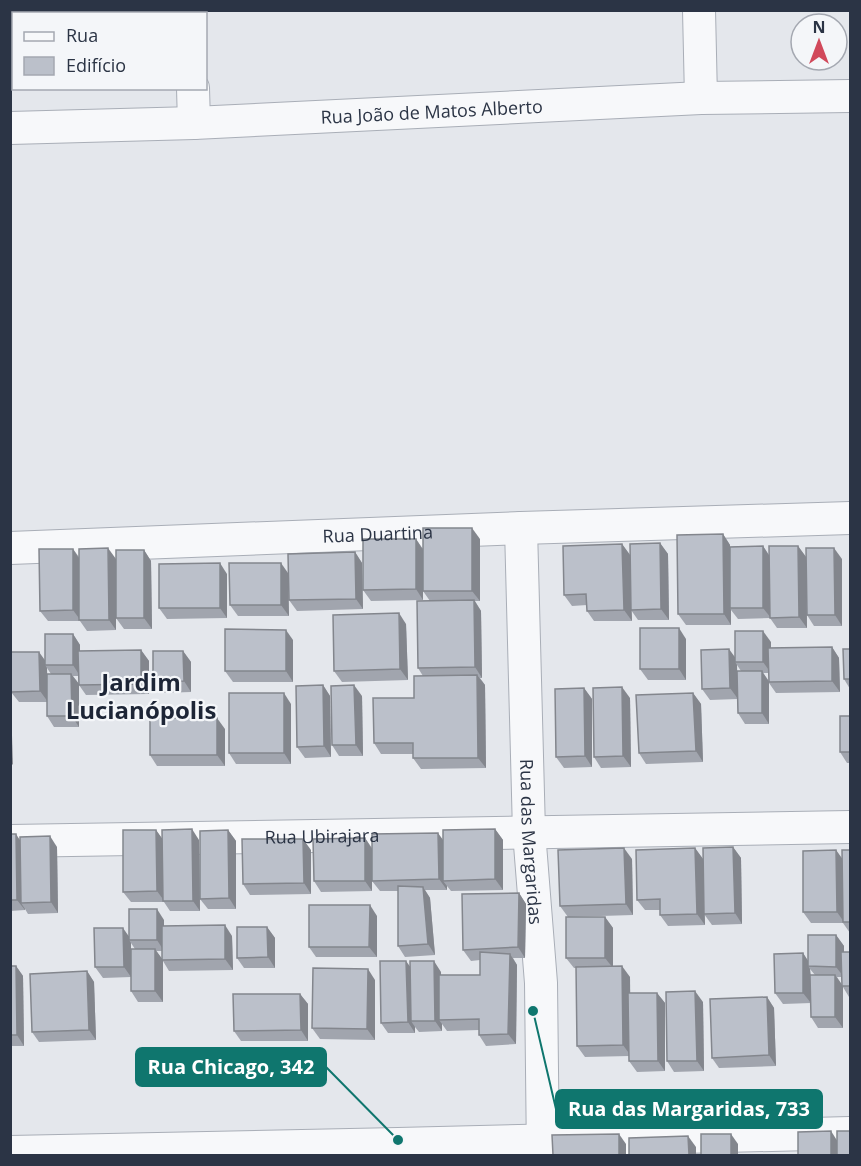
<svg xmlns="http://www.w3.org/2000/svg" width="861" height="1166" viewBox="0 0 861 1166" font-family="'Open Sans',sans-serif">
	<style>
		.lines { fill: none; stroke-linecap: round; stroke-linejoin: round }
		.street-casing { stroke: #a9aeb7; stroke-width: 34 }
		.street { stroke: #f7f8fa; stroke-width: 32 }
		.wall { fill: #a1a5ae; fill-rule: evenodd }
		.shaded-wall { fill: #83868d }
		.building { fill: #bbc0ca; stroke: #83868d; stroke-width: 1.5 }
		.labels { text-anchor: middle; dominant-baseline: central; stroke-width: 4.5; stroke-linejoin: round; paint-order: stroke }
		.street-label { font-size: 18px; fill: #2b3445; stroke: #f4f6f9 }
		.district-label { font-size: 24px; font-weight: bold; fill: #1d2536; stroke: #f4f6f9 }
		.leader { fill: none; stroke: #0f766e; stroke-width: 2 }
		.callout-dot { fill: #0f766e; stroke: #f4f6f9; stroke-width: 2 }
		.callout { fill: #0f766e; stroke: #0f766e; stroke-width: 2 }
		.callout-label { font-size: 20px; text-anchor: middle; font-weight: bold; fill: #fff }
	</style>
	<rect width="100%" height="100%" fill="#e4e7ec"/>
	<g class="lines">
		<g class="street-casing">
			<g id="street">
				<path d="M190,10V14"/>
				<path d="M699,10L701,98"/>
				<path d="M193,88L194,123"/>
				<path id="s1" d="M10,128L194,123L701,98L850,96"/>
				<path id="s2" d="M521,528L529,832L541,983L543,1156"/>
				<path id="s3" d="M10,548L521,528L850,518"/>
				<path id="s4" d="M10,841L850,827"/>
				<path d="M10,1152L398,1144L850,1133"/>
			</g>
		</g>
		<use href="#street" class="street"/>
	</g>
	<g class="wall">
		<path d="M723,534L730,545V547L763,546L769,555L798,546L806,557L807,628H777L770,618L738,619L731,610V625H686L678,614Z"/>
		<path d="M416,539L423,549L480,539V601H475L481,611L482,678H480L485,685L486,768L421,769L413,758V754H381L374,743L414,698L423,676L418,668L430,601L423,591V600L371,601L363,590Z"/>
		<path d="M660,543L668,554L669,620H638L631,610L632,621H594L587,611V605L572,606L564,595L622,544L630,555Z"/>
		<path d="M73,549L79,557L116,559L144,550L151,561L152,629H124L116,618V630L87,631L80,621H48L40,611Z"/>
		<path d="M355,552L362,563L363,609L297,611L289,600Z"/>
		<path d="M842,559V626H814L807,615Z"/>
		<path d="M288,573L289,616H238L230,605Z"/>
		<path d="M227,574V618L167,619L159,608Z"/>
		<path d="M406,624L408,680L342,682L334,671Z"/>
		<path d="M73,634L80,645V651L141,650L149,661V694L86,695L79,685V727H54L47,716V702H19L11,692ZM47,668L51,674H47ZM73,676H78L79,684Z"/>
		<path d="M686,639V680H648L640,669Z"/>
		<path d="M293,640V682H233L225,671Z"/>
		<path d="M771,642V648L832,647L839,658L840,692L776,693L769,683V724H745L738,713L737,699L710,700L702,689L735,658ZM737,665L741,671H737ZM763,673H769V681Z"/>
		<path d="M183,651L191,662V692L161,693L153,682Z"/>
		<path d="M844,679H850V689Z"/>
		<path d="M323,685L330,696L331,757L305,758L297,747Z"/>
		<path d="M584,688L592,699V767L564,768L556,757Z"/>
		<path d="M693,693L701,704L703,762L646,764L639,753Z"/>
		<path d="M362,696L363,756H339L332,745Z"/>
		<path d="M630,698L631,767L601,768L594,757Z"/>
		<path d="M291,704V764H236L229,753Z"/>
		<path d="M850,716V763H847L840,752Z"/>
		<path d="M225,729V766H157L150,755Z"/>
		<path d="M495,829L503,840V890L451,891L447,886V890H425L430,898L435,955L405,957L398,946V891H380L372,881V868V891L321,892L314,881L365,838L372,848L443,840Z"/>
		<path d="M156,830L162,839L199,840L200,911H170L164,902H131L123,892Z"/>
		<path d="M228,830L236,841V909H208L200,899Z"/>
		<path d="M10,834L20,840L57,847L58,913L28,914L25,909V910L10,911Z"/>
		<path d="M733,847L741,858L742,924L712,925L704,914Z"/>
		<path d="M695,848L703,859L705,925L668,926L660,915V910H645L637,900Z"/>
		<path d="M311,850V894L250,895L243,884Z"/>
		<path d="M836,850L842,860L850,850V933L843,923H811L803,912Z"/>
		<path d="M632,859L633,915L568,917L560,906Z"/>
		<path d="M519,893L526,904L525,958H513L517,965L516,1044L486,1046L479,1035V1030L447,1031L442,1024V1031L419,1032L415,1027V1033H388L381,1023L410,966L441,972V975H480V960L471,961L463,950Z"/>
		<path d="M377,916V957H316L309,947Z"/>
		<path d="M605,917L613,928V966L630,977V993H657L665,1003V1071L637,1072L629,1061V1056L585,1057L577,1046L576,968H574L566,958Z"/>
		<path d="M164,920V926L232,936L233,970L169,971L163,961V1002H138L131,991V977L103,978L95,967L129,936ZM131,943L135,949H131ZM156,951H162V959Z"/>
		<path d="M267,927L275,938V968H244L237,958Z"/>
		<path d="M836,935L844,946V952H850V997H849L843,987V1028H818L811,1017V1003L783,1004L775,993L803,953L808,961ZM810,969L815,975H811ZM837,977H842V985Z"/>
		<path d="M10,966H16L23,976L24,1046H10Z"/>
		<path d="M87,971L94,982L96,1040L39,1042L32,1032Z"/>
		<path d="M375,980V1040L320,1039L312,1028Z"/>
		<path d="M300,994L308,1004V1041H241L234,1031Z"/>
		<path d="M767,997L774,1008L776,1066L719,1068L712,1058Z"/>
		<path d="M703,1002L704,1071L674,1072L667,1061Z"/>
	</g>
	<g class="shaded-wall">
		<path d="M472,528L480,539V601L472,591Z"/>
		<path d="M723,534L730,545L731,608H730L731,610V625L724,614Z"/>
		<path d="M416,539L423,550V600L416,589Z"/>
		<path d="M660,543L668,554L669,620L661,609Z"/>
		<path d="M622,544L630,555L632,621L624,610Z"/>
		<path d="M763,546L770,557L771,618L763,608Z"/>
		<path d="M798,546L806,557L807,628L799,617Z"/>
		<path d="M108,548L116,559V630L109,620Z"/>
		<path d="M834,548L842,559V626L835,615Z"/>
		<path d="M73,549L80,560L81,621L73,610Z"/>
		<path d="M144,550L151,561L152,629L144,618Z"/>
		<path d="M355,552L362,563L363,609L356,599Z"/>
		<path d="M220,563L227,574V618L220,608Z"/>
		<path d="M281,563L288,573L289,616L281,605Z"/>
		<path d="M474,600L481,611L482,678L475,667Z"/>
		<path d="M399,613L406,624L408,680L400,669Z"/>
		<path d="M679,628L686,639V680L679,669Z"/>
		<path d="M286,630L293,640V682L286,671Z"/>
		<path d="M763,631L771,642V673L763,662Z"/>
		<path d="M73,634L80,645V676L73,665Z"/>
		<path d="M832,647L839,658L840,692L832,681Z"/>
		<path d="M729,649L737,660L735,662L737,665L738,699L730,688Z"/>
		<path d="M141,650L149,661V694L141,684Z"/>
		<path d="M183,651L191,662V692L184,681Z"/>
		<path d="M39,652L47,663L45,665L47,668L48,702L40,691Z"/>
		<path d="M762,671L769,682V724L762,713Z"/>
		<path d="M71,674L79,684V727L72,716Z"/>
		<path d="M477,675L485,685L486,768L478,758Z"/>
		<path d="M323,685L330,696L331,757L324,746Z"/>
		<path d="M354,685L362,696L363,756L356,745Z"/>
		<path d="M622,687L630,698L631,767L623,756Z"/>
		<path d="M584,688L592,699V767L585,756Z"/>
		<path d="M284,693L291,704V764L284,753Z"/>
		<path d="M693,693L701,704L703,762L696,751Z"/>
		<path d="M10,706H11L13,765L10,762Z"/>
		<path d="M217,718L225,729V766L217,755Z"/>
		<path d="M192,829L199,840L200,911L193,901Z"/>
		<path d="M495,829L503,840V890L495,879Z"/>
		<path d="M156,830L164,841L165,902L157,891Z"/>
		<path d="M228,830L236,841V909L229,898Z"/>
		<path d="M438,833L446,844L443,881L447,886V890L439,879Z"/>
		<path d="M16,834L23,845L21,903L25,909V910L17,900Z"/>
		<path d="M50,836L57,847L58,913L51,902Z"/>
		<path d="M365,838L372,849V891L365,881Z"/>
		<path d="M303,839L311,850V894L304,883Z"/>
		<path d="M733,847L741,858L742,924L735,913Z"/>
		<path d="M624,848L632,859L633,915L626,904Z"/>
		<path d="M695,848L703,859L705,925L697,914Z"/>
		<path d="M836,850L844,861V922L837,912Z"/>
		<path d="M423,887L430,898L435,955L428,944Z"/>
		<path d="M519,893L526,904L525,958L518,947Z"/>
		<path d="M370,905L377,916V957L369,947Z"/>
		<path d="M157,909L164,920V951L157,940Z"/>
		<path d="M605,917L613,928V968L605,958Z"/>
		<path d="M225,925L232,936L233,970L225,959Z"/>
		<path d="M267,927L275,938V968L268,957Z"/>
		<path d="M123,928L130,938L129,940L131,943V977L124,967Z"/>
		<path d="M836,935L844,946V977L836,967Z"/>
		<path d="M155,949L163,960V1002L155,991Z"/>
		<path d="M803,953L810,964L808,966L810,969L811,1003L803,993Z"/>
		<path d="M510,954L517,965L516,1044L508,1034Z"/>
		<path d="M406,961L414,972L411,1021L415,1027V1033L408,1022Z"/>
		<path d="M434,961L441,972L442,1020H439L442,1024V1031L435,1021Z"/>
		<path d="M16,966L23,976L24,1046L17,1035Z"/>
		<path d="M622,966L630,977L631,1056L623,1045Z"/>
		<path d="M368,969L375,980V1040L367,1029Z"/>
		<path d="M87,971L94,982L96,1040L89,1030Z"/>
		<path d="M835,975L843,986V1028L835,1017Z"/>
		<path d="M695,991L703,1002L704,1071L697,1061Z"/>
		<path d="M657,993L665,1003V1071L658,1061Z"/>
		<path d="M300,994L308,1004V1041L301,1030Z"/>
		<path d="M767,997L774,1008L776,1066L769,1055Z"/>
		<path d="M831,1131L838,1142V1155H831Z"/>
		<path d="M619,1134L626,1144V1155H619Z"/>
		<path d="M731,1134L738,1144V1155H731Z"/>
		<path d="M688,1136L696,1147V1155H689Z"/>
	</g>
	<g class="building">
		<rect x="423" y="528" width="49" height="63"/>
		<path d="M723,534L724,614H678L677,535Z"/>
		<path d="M363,539H416V589L363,590Z"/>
		<path d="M660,543L661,609L631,610L630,544Z"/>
		<path d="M622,544L624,610L587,611L586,594L564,595L563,546Z"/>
		<path d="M763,546V608H730V547Z"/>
		<path d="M769,546H798L799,617L770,618Z"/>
		<path d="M108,548L109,620H79V549Z"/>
		<path d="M806,548H834L835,615H807Z"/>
		<path d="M39,549H73V610L40,611Z"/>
		<rect x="116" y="550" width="28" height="68"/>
		<path d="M355,552L356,599L289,600L288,554Z"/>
		<path d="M220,563V608H159V564Z"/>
		<path d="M229,563H281V605H230Z"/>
		<path d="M474,600L475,667L418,668L417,601Z"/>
		<path d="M399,613L400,669L334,671L333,615Z"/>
		<rect x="640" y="628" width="39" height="41"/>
		<path d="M225,629L286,630V671H225Z"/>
		<rect x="735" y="631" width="28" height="31"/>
		<rect x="45" y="634" width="28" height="31"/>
		<path d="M832,647V681L769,682L768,648Z"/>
		<path d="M729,649L730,688L702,689L701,650Z"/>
		<path d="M843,649H850V679H844Z"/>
		<path d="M141,650V684L79,685L78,651Z"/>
		<path d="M153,651H183L184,681L153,682Z"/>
		<path d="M11,652H39L40,691L11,692Z"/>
		<path d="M737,671H762V713H738Z"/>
		<path d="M47,674H71L72,716H47Z"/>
		<path d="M477,675L478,758H413V743H374L373,698H414V676Z"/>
		<path d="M323,685L324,746L297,747L296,686Z"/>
		<path d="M354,685L356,745H332L331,686Z"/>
		<path d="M622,687L623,756L594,757L593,688Z"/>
		<path d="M584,688L585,756L556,757L555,689Z"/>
		<rect x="229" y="693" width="55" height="60"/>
		<path d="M693,693L696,751L639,753L636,695Z"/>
		<rect x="840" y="716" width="10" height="36"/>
		<rect x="150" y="718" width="67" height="37"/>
		<path d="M192,829L193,901H163L162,830Z"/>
		<path d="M495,829V879L443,881V830Z"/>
		<path d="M123,830H156L157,891L123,892Z"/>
		<path d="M228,830L229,898L200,899V831Z"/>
		<path d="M438,833L439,879L372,881V834Z"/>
		<path d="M10,834H16L17,900H10Z"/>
		<path d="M50,836L51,902L21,903L20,837Z"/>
		<path d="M365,838V881H314L313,839Z"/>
		<path d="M242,839H303L304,883L243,884Z"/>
		<path d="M733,847L735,913L704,914L703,848Z"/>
		<path d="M624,848L626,904L560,906L558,850Z"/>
		<path d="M695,848L697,914L660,915V899L637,900L636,850Z"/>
		<path d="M836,850L837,912H803V851Z"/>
		<path d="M842,850H850V922H843Z"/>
		<path d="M398,886L423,887L428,944L398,946Z"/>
		<path d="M519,893L518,947L463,950L462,894Z"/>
		<path d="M309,905H370L369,947H309Z"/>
		<rect x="129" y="909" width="28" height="31"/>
		<rect x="566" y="917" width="39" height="41"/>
		<path d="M225,925V959L162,960V926Z"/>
		<path d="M237,927H267L268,957L237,958Z"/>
		<path d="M94,928H123L124,967H95Z"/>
		<path d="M808,935H836V967L808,966Z"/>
		<rect x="131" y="949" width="24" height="42"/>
		<path d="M480,952L510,954L508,1034L479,1035V1019L439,1020V975H480Z"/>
		<path d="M841,952H850V986H842Z"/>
		<path d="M803,953V993H775L774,954Z"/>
		<path d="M380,961H406L408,1022L381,1023Z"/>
		<path d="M410,961H434L435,1021H411Z"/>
		<path d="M10,966H16L17,1035H10Z"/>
		<path d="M622,966L623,1045L577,1046L576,967Z"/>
		<path d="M313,968L368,969L367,1029L312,1028Z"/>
		<path d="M87,971L89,1030L32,1032L30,974Z"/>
		<path d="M810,975H835V1017H811Z"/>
		<path d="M695,991L697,1061H667L666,992Z"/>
		<path d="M628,993H657L658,1061H629Z"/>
		<path d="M233,994H300L301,1030L234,1031Z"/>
		<path d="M767,997L769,1055L712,1058L710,999Z"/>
		<path d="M831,1131V1155H798V1132Z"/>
		<rect x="837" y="1131" width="13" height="24"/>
		<path d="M619,1134V1155H553L552,1135Z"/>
		<rect x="701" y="1134" width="30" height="21"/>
		<path d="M688,1136L689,1155H629V1138Z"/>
	</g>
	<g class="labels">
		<g class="street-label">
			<text stroke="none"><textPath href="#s1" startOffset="422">Rua João de Matos Alberto</textPath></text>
			<text stroke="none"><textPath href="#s3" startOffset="368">Rua Duartina</textPath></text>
			<text stroke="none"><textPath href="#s4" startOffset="312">Rua Ubirajara</textPath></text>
			<text stroke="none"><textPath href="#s2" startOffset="314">Rua das Margaridas</textPath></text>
		</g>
		<g class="district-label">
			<text x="141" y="681">Jardim<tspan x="141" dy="28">Lucianópolis</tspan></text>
		</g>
	</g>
	<path class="leader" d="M398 1140L326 1067M533 1011L556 1109"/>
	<g class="callout-dot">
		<circle cx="398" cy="1140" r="6"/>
		<circle cx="533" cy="1011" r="6"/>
	</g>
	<g class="callout">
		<rect x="136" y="1048" width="190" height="38" rx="6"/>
		<rect x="556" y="1090" width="266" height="38" rx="6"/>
	</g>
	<g class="callout-label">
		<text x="231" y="1074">Rua Chicago, 342</text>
		<text x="689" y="1116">Rua das Margaridas, 733</text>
	</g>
	<rect width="861" height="1166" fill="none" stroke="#2b3445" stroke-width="24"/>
	<rect x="12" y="12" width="195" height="78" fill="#f4f6f9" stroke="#a4a8b1" stroke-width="1.5"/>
	<rect x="24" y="32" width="30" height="9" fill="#f7f8fa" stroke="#a4a8b1" stroke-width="1.5"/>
	<text x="66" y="42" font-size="18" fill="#2b3445">Rua</text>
	<rect x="24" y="57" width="30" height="18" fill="#bbc0ca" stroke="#a4a8b1" stroke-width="1.5"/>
	<text x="66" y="72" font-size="18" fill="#2b3445">Edifício</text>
	<g transform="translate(819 42)"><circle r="28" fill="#f4f6f9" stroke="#a4a8b1" stroke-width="1.5"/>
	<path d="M0-4.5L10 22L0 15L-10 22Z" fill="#d1495b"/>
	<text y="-9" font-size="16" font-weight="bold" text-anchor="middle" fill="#2b3445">N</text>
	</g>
</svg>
